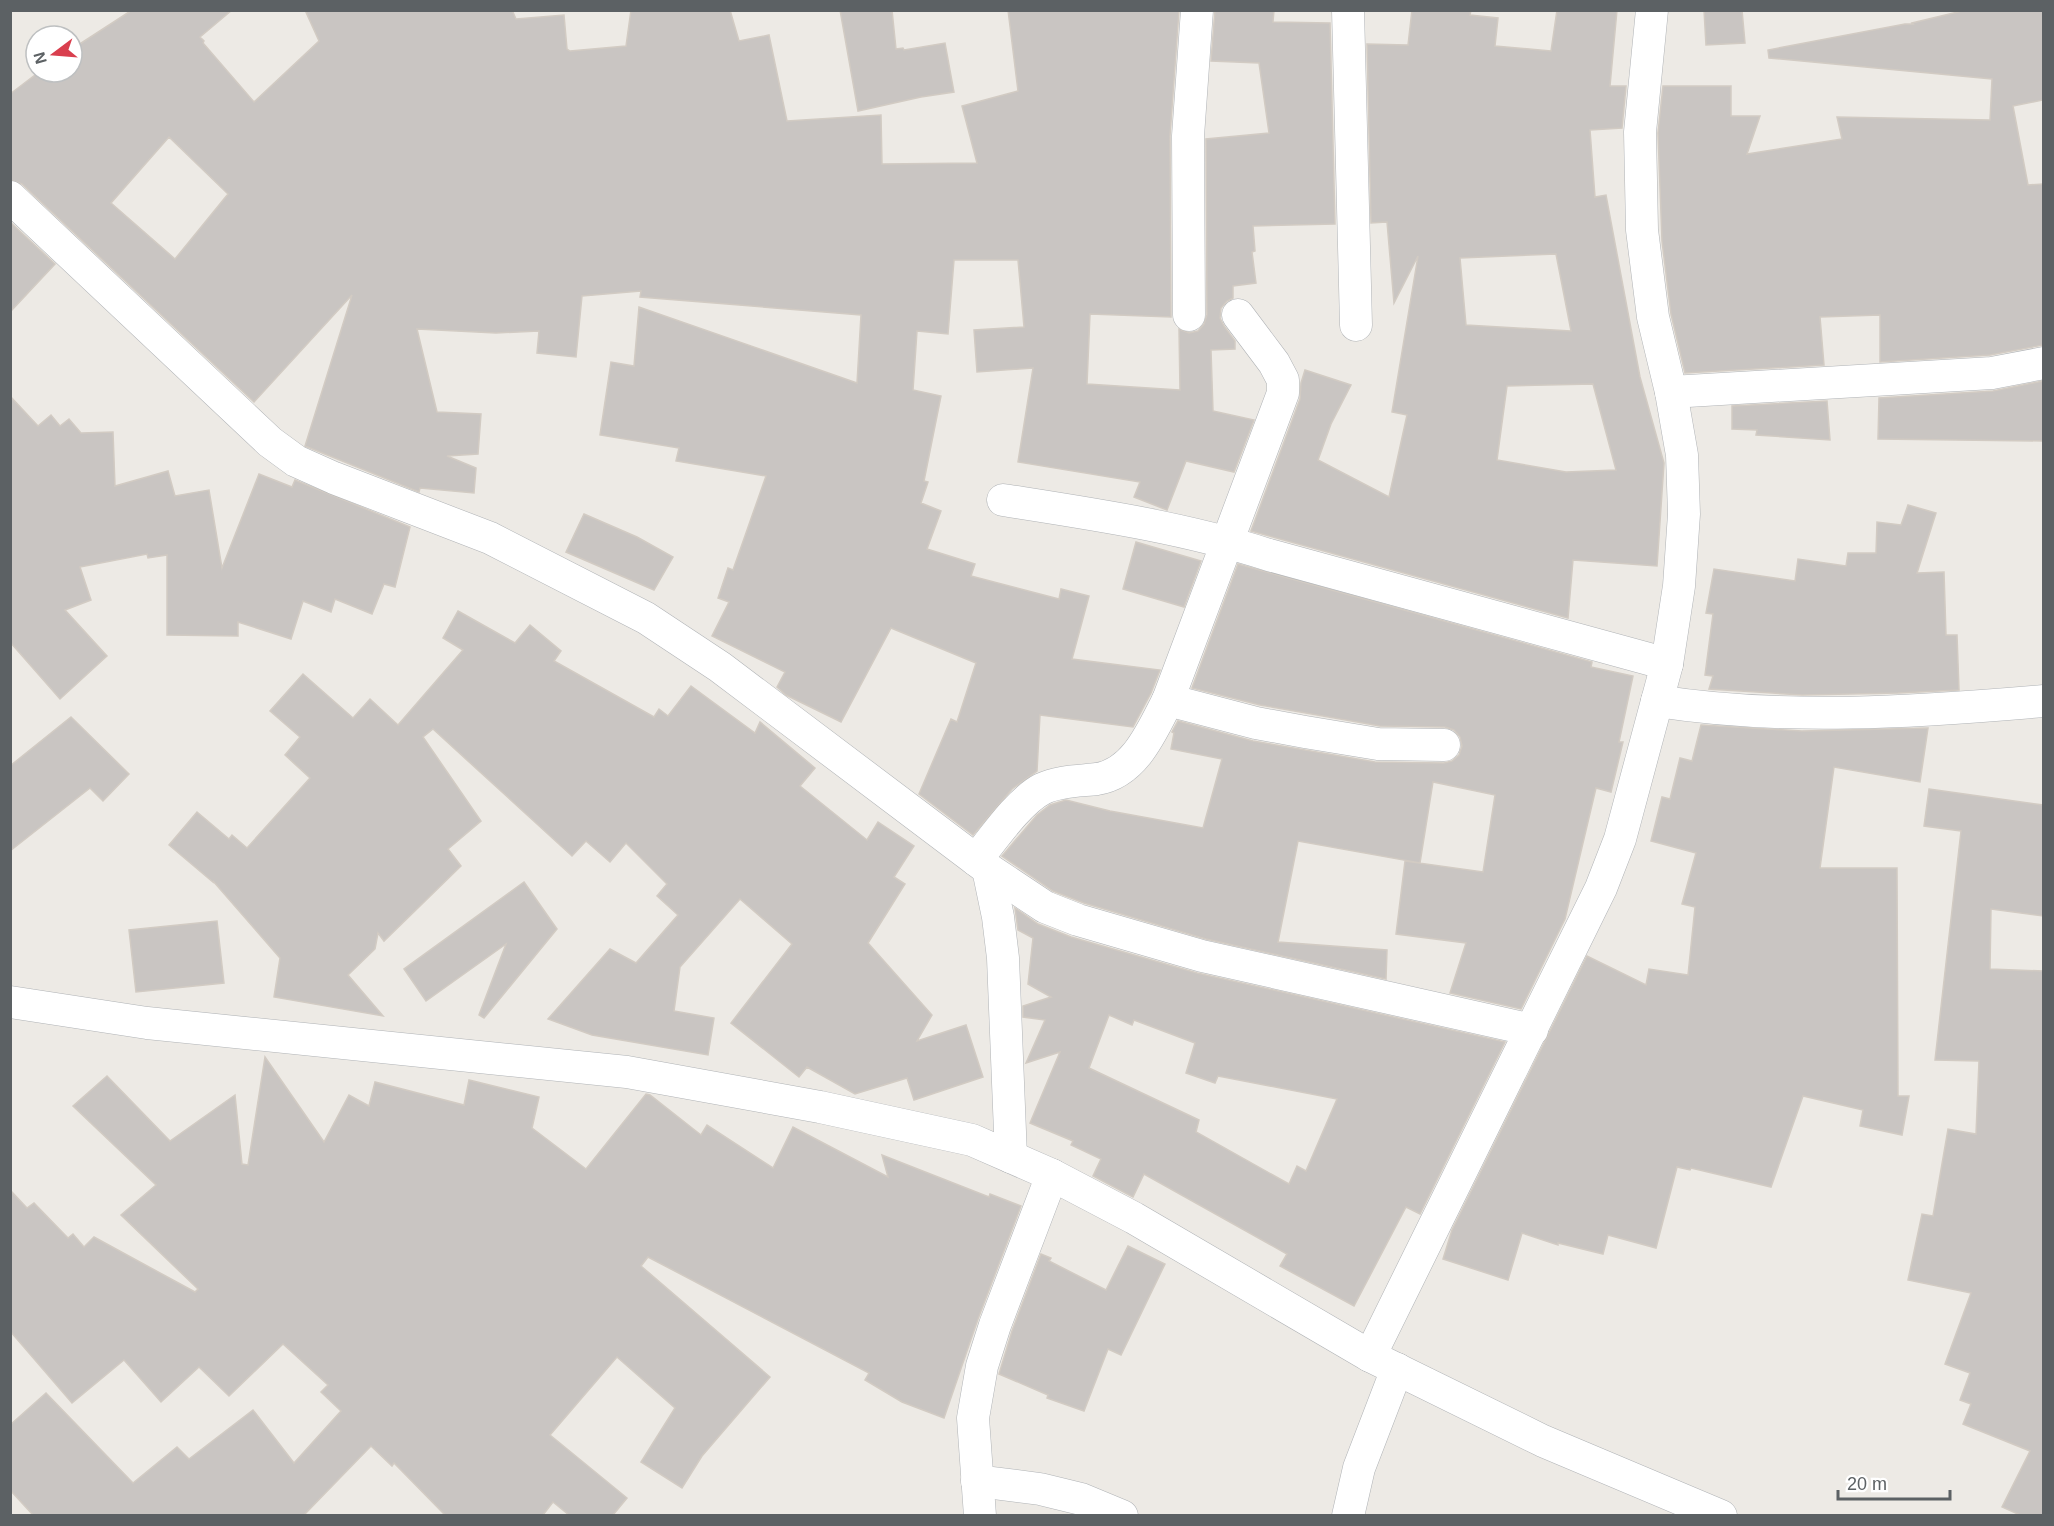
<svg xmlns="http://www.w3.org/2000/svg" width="2054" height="1526" viewBox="0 0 2054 1526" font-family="Arial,sans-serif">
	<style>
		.building { fill: #c9c5c2; stroke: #d2cbc3; stroke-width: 1.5; fill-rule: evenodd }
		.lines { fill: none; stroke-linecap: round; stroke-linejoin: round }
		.street-casing { stroke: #b0b3b6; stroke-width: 33 }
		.street { stroke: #fff; stroke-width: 32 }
	</style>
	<rect width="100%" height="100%" fill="#edeae5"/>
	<g class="building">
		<path d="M132,10H232L200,37L204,41L203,43L254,102L319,41L305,10H512L516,19L564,15L567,49L570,51L626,46L631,10H730L739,41L769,35L787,121L881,115L882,164L977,163L962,106L1018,91L1008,10H1179L1170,136L1171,317L1090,314L1087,384L1180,390L1179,329L1189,333L1198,331L1204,324L1207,315L1206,139L1269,133L1259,63L1211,61L1215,10H1274L1273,22L1330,23L1335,224L1253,226L1255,251L1252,252L1256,283L1233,286V298L1227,301L1221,308L1220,318L1224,326L1235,341V349L1211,350L1213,411L1254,420L1234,472L1186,461L1167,510L1134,497L1140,482L1018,462L1033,368L977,372L974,330L1024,327L1018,260H954L948,334L917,331L913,390L941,396L924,481L928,482L921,503L941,511L927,549L975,564L971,576L1059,599L1061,589L1089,596L1072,659L1160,670L1151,693L1133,727L1040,715L1037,771L1012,789L973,835L919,794L951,719L957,722L976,663L891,628L841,722L786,695L777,687L785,672L712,636L729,602L718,598L728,568L733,570L766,476L676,461L679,448L600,435L611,362L634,366L639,307L857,383L861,315L640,297L641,291L582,296L576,357L537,353L539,331L496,333L417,329L437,412L481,414L478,454L447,456L476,468L474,493L420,488L419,492L305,446L352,295L254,402L22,184L10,180V94L39,72H72V49ZM169,137L228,194L175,259L111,203Z"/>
		<path d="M840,10H892L896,49L903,48L904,50L945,43L954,92L921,97L858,111Z"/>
		<path d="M1412,10H1471L1470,15L1498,18L1495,46L1551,51L1557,10H1617L1610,86H1626L1622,128L1590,130L1595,197L1606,195L1640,377L1664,463L1657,566L1573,560L1568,618L1251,531L1300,399L1301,383L1305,370L1351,385L1331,424L1318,460L1389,497L1407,415L1392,412L1418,256L1394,303L1387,222L1371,223L1367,44L1408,45ZM1556,254L1571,331L1466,325L1460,258ZM1593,384L1616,470L1566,472L1497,460L1507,386Z"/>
		<path d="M1704,10H1742L1745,43L1706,45Z"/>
		<path d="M1966,10H2043V100L2013,106L2028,185L2043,184V345L1990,355L1880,362V315L1820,317L1824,365L1685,373L1671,314L1662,241L1658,133L1663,86H1731V116H1760L1747,154L1842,139L1837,117L1990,120L1992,79L1769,58L1768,50L1905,24H1913L1912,23Z"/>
		<path d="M10,222L55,264L10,312Z"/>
		<path d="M2043,381V441L1878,439L1879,398L1993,391Z"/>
		<path d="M10,396L38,426L51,415L60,426L69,419L81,433L113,432L115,486L168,471L175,496L209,490L222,568L259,474L292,487L295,480L410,527L395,587L384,584L372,614L335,599L331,612L303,601L291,639L238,622V636L167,635V555L148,558L147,554L80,567L91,600L65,610L107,656L60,699L10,642Z"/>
		<path d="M1827,401L1830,440L1756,435L1757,430L1732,429V406Z"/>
		<path d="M1908,505L1936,513L1917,573L1944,572L1946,635H1957L1959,690L1898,693L1802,695L1709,689L1713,676L1705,675L1713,614L1706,613L1714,569L1795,581L1798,559L1846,566L1848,553H1876L1877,522L1901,525Z"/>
		<path d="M584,514L637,537L673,557L654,590L566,552Z"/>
		<path d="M1136,542L1201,561L1184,607L1123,589Z"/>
		<path d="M1238,564L1592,662L1591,667L1633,676L1619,742H1623L1611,792L1596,788L1565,919L1521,1009L1450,993L1466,943L1396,934L1405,861L1483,872L1495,795L1433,782L1420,863L1298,841L1278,942L1387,950L1386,979L1206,939L1084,903L1053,891L1002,856L1037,815L1050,805L1066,800L1110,811L1203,828L1222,759L1171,749L1174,733L1172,732L1178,721L1253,741L1375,762L1444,763L1452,761L1459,755L1462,746L1460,737L1454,730L1445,727L1380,726L1260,705L1192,688Z"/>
		<path d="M458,611L515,643L530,625L561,651L554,661L654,717L659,709L668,716L691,686L755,733L760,722L815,768L800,786L867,840L878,822L914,846L894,877L905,884L868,943L932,1015L917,1041L966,1025L983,1077L914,1100L907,1078L855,1094L807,1067L799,1077L731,1023L792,944L740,899L680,967L674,1011L714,1018L708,1055L592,1035L548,1019L610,949L636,963L678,915L657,896L667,884L626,843L610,862L586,841L572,856L433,729L423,737L481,821L448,849L461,866L384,941L378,933L375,949L348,975L383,1016L274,997L280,958L213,881L214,883L169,845L197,812L229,839L232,835L247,848L310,778L285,755L300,737L270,711L303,674L353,718L370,699L398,725L463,650L443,638Z"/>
		<path d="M71,717L129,774L103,801L90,788L10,851V766Z"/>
		<path d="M1701,725L1802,731L1928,728L1920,782L1834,767L1820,868H1897L1898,1096H1909L1902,1135L1860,1126L1863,1110L1803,1096L1771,1187L1691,1168L1690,1170L1677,1167L1656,1248L1608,1235L1603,1254L1558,1243V1245L1522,1233L1508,1280L1443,1259L1452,1230L1587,956L1646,985L1649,969L1688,975L1695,907L1682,904L1696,853L1651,841L1662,797L1670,799L1680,758L1692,761Z"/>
		<path d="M1929,789L2043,805V916L1991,909L1990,969L2043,971V1515H2020L2002,1507L2030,1451L1963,1424L1971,1404L1960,1400L1970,1373L1945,1364L1971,1293L1908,1280L1922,1214L1933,1216L1948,1129L1976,1134L1979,1061L1935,1060L1961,831L1924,826Z"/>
		<path d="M524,882L557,929L484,1018L479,1015L506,944L426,1001L404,969Z"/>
		<path d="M1015,908L1038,924L1071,937L1197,973L1505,1042L1420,1214L1406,1207L1354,1306L1280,1266L1287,1254L1144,1174L1133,1197L1093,1176L1101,1159L1071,1145L1073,1141L1030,1123L1060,1052L1026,1063L1045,1020L1023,1017V1006L1051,997L1028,984L1033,938L1018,930ZM1109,1015L1132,1025L1134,1020L1195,1043L1186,1073L1215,1083L1218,1076L1337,1099L1306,1171L1297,1166L1289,1184L1196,1132L1199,1120L1089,1068Z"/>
		<path d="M217,921L224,983L136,992L129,930Z"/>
		<path d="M265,1057L324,1142L349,1095L369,1106L375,1082L464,1105L469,1080L539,1097L532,1128L586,1169L646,1094L650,1095L701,1135L707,1125L773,1168L793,1127L888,1177L882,1155L989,1197L990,1194L1021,1206L978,1319L944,1418L902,1402L865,1380L869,1373L648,1257L641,1266L770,1377L702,1456L682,1488L641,1462L675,1408L617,1357L550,1435L627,1498L613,1515H569L553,1502L543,1515H445L394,1463L392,1466L371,1446L304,1515H33L10,1490V1425L46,1393L133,1483L177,1447L189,1459L253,1410L294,1463L341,1411L321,1392L328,1385L283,1344L229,1396L199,1367L161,1402L124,1360L72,1403L10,1331V1190L27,1208L34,1203L68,1238L73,1234L84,1247L94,1237L195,1292L198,1289L121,1215L156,1185L73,1106L107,1076L170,1141L235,1095L242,1164L248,1165Z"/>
		<path d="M1128,1246L1165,1264L1121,1355L1108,1349L1084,1411L1047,1398L1048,1395L999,1374L1012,1331L1041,1254L1051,1258L1049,1261L1106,1290Z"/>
	</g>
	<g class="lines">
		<g class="street-casing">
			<g id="street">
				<path d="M1348,10L1356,325"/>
				<path d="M10,197L270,442L296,461L334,478L490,538L646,618L720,667L988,869L1045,907L1078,920L1202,956L1532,1030"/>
				<path d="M1189,315L1188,136L1197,10"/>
				<path d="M1671,392L1992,373L2044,363"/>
				<path d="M1003,500C1092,514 1182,527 1269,555L1667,664"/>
				<path d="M1168,700L1256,723L1305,732L1378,744L1444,745"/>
				<path d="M1657,701C1784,721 1916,712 2044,701"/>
				<path d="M976,860C993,839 1019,801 1042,789C1058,781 1079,781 1097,779C1135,773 1152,731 1168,700L1283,393V380L1274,363L1238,315"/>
				<path d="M988,869L998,917L1003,958L1011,1157"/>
				<path d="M10,1002L147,1023L627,1072L820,1107L972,1140L1052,1175L1134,1218L1370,1356L1543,1441L1721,1516"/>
				<path d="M1370,1356L1601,888L1620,839L1667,664L1679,586L1684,514L1682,455L1671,392L1653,317L1642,230L1640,132L1652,10"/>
				<path d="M977,1481L1040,1489L1081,1499L1122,1516"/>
				<path d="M980,1516L973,1418L982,1366L995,1325L1052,1175"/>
				<path d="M1348,1516L1359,1468L1397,1369"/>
			</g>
		</g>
		<use href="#street" class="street"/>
	</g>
	<rect width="2054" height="1526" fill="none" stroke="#5c6164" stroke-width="24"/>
	<g transform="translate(54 54) rotate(254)"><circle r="28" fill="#ffffff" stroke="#bec0c1" stroke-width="1.5"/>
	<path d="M0-4.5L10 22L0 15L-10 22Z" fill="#d93f4e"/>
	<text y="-9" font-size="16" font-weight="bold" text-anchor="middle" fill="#5c6164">N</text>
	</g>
	<path d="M1838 1490v9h112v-9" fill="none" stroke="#5c6164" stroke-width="3"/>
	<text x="1847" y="1490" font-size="18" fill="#5c6164" stroke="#ffffff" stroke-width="4.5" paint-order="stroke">20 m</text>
</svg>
